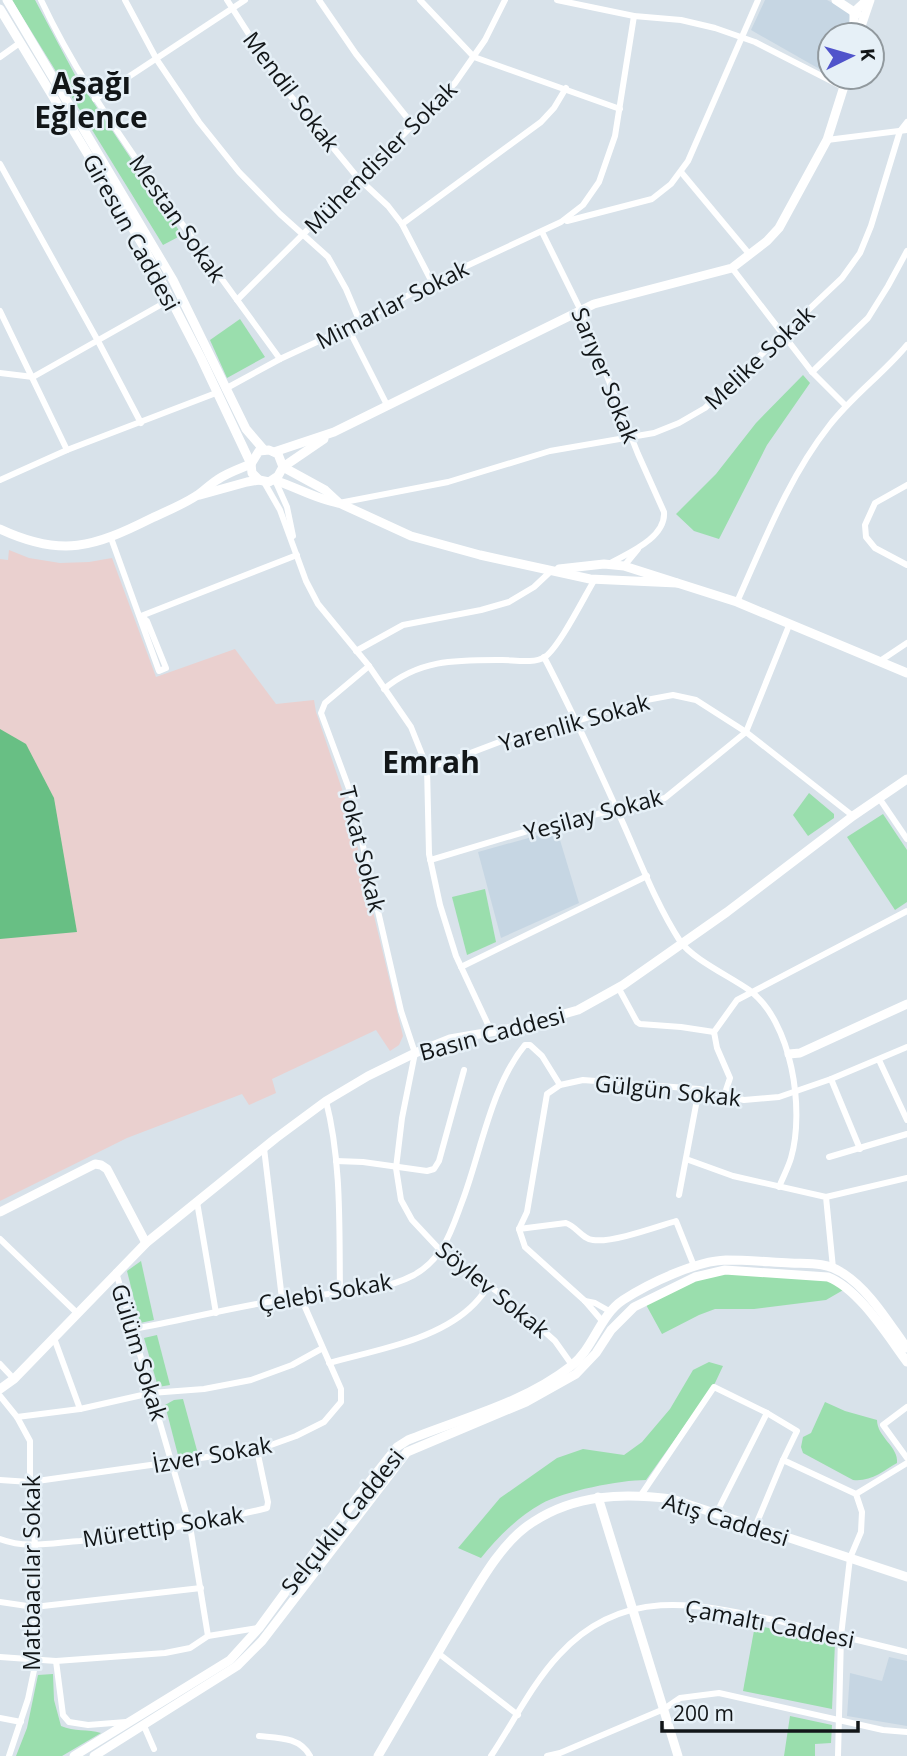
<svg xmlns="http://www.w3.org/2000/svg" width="907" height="1756" viewBox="0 0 907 1756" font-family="'Open Sans',sans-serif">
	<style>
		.built { fill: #c6d6e3 }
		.medical { fill: #ead0cf }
		.green { fill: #9adead }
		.forest { fill: #68bf84 }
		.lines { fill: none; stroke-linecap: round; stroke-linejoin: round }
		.street { stroke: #fff; stroke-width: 6 }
		.secondary { stroke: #fff; stroke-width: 9 }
		.labels { text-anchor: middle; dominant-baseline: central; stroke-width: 5; stroke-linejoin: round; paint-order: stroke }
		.street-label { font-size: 23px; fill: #121618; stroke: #e6f0f7 }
		.district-label { font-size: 30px; font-weight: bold; fill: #121618; stroke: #e6f0f7 }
	</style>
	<rect width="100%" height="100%" fill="#d8e2ea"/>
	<g class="built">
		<path d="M765,0H827L851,13L846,35H830V75L751,30Z"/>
		<path d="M557,830L579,903L501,938L478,852Z"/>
		<path d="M889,1657L907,1661V1726L847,1716L850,1673L882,1681Z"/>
	</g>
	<path class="medical" d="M9,550L29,558L60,563L89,562L112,558L156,677L235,649L276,704L314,700L316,712L347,804L403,1036L399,1045L390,1051L376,1030L272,1079L276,1093L249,1105L242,1094L127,1138L0,1201V559L8,560Z"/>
	<g class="green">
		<path d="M12,0H35L75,75L182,235L163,245Z"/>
		<path d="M240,319L265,357L227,378L210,340Z"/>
		<path d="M803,375L810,383L767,445L719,539L694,531L676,514L716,474L756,423Z"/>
		<path d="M809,793L834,814V818L808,836L793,815Z"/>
		<path d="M883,814L907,850V902L895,910L847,837Z"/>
		<path d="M485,889L496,942L467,955L452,897Z"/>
		<path d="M141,1261L154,1320L140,1323L127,1271Z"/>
		<path d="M716,1271L819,1275L845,1289L826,1300L754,1309H715L699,1315L662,1334L644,1301Z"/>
		<path d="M157,1335L170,1385L158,1387L144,1338Z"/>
		<path d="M709,1362L723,1366L715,1383L646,1480C620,1480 564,1491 541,1504C518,1517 498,1537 481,1558L458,1548L500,1498L557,1458L583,1449L624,1455L642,1442L670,1409L693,1370Z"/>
		<path d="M183,1399L198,1454L179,1459L165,1405L174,1400Z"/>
		<path d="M825,1402L845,1411L877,1420C877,1437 899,1447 897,1463C883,1471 871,1482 853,1480L803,1453L801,1447L803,1437L811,1433Z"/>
		<path d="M755,1625L835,1643L832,1709L743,1691Z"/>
		<path d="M53,1674L54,1700L61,1726C74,1732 88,1729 101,1733L62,1756H16L27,1728L38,1675Z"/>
		<path d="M790,1716L832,1725L831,1743L815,1744V1756H784Z"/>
	</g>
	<path class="forest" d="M0,729L26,744L54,798L77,932L0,939Z"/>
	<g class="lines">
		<g class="street">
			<path d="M41,0C70,62 107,117 146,173C190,236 235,297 280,359"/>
			<path d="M125,0L157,60L199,122L239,172L280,214L328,257L346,289L360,322"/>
			<path d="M227,0L280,83L358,178L388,206L402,224L432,282"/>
			<path d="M319,0L356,54L413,125"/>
			<path d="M420,0L474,57L620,109"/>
			<path d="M557,0L634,16L681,20L715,28L755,42L845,88"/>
			<path d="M0,57L21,42"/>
			<path d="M95,99L245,0"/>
			<path d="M827,140L907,130"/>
			<path d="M0,164L98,341L141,423"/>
			<path d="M681,172L750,255"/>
			<path d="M567,221L652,199L671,184L688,161L758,0"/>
			<path d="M402,224L541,122L554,108L566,88"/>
			<path d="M542,232L581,311L638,454L664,512C666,538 628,553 609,564"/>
			<path d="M732,268L812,372L846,406"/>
			<path d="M237,300L455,83L485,40L505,0"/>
			<path d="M0,311L67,450"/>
			<path d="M348,328L387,405"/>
			<path d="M812,372L868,318L888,286L907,251"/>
			<path d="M0,373L33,377L171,299"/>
			<path d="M225,389L280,359L360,322L432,282L561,222L583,205L599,182L615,136L634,16"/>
			<path d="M0,480L67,450L216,393"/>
			<path d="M275,480L287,507L293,536"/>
			<path d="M264,482L280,510L306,581L318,604L369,666L411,727L427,767L429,854L440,905L456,956L491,1031"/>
			<path d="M907,485L875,503L865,525L866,537L875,548L907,565"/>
			<path d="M339,503L448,482L550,451L654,433L679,423L705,408L842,278L860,253L871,226L900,131L907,122"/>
			<path d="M111,538L159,671L166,668L147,621L141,616"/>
			<path d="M624,566L638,549"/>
			<path d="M737,602C764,542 788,478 829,426C852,396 883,374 907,345"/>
			<path d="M141,616L297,555"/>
			<path d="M356,651L403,625L481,610L509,602L534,587L551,571"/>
			<path d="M544,657C572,711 597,765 622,821C640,861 656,904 680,941C692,959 731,977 749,990C792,1021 805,1110 791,1158C788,1168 783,1177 779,1187"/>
			<path d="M880,661L907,643"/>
			<path d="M369,666L325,703L321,713L351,794L401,1011L415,1053L402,1118L396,1168L401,1200L412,1220L442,1252L509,1300L555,1341L572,1365"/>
			<path d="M384,689C420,659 456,660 502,660C514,660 534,664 545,657C560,646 584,597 595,579"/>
			<path d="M427,767L444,763L502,741L577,721L641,701L673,695L696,700L746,732L853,816"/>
			<path d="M879,798L907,839"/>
			<path d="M430,860L534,829L665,798L746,732L790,623"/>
			<path d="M461,967L647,876"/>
			<path d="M618,987L637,1022L640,1024L681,1027L714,1032"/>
			<path d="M879,1060L907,1120"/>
			<path d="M831,1079L860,1149"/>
			<path d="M724,1096L730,1078L717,1048L714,1032L737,1000L907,911"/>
			<path d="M326,1101C342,1163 339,1230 340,1293"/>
			<path d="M264,1148L282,1299"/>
			<path d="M829,1157L907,1134"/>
			<path d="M686,1159L733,1176L826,1197L833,1268"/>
			<path d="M336,1161L363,1162L427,1171L434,1169L439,1161L464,1070"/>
			<path d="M679,1195L699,1089"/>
			<path d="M826,1197L907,1178"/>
			<path d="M197,1202L216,1313"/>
			<path d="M519,1229L566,1223C576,1226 582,1239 593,1240C612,1243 656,1227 676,1221L694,1266"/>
			<path d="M0,1239L77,1313"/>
			<path d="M116,1272L190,1526L208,1636"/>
			<path d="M585,1301L595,1303L611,1312"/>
			<path d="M603,1322L585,1301L525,1247L519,1229L527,1212L547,1094L560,1085L583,1080L699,1089L744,1100L779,1097L831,1079L907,1047"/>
			<path d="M133,1329C182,1320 230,1308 279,1300C323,1291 372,1297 414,1275C444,1258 451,1231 462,1202C481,1152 491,1086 525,1045H530L542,1056L560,1085"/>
			<path d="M54,1338L80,1409"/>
			<path d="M329,1363C375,1350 434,1341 470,1308C477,1302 483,1294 488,1287"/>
			<path d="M0,1364L14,1379"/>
			<path d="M0,1396L17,1417L30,1441V1482L35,1545L34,1607L36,1661L28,1699L9,1756"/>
			<path d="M907,1407L883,1425L907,1458"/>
			<path d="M17,1417L80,1409L151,1393L204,1389L251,1380L292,1365L321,1349"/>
			<path d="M0,1480L30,1482L257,1450L296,1436L324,1422L341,1402V1389L301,1298"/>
			<path d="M856,1494L907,1463"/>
			<path d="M641,1495L714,1387L767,1413L797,1431L783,1460L856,1494L862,1512L861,1532L850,1558L841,1636L838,1756"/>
			<path d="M716,1514L767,1413"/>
			<path d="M755,1527L783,1460"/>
			<path d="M0,1539C26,1549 52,1543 80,1541C144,1534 205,1523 267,1508L268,1502L257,1450"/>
			<path d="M0,1602L34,1607L201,1588"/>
			<path d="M438,1653L518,1715"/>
			<path d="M0,1657L56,1661L165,1653L190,1648L208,1636L258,1628"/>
			<path d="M56,1661L63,1715L69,1722L88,1725L126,1722"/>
			<path d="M0,1718L21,1722"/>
			<path d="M144,1726L154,1749"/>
			<path d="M259,1736C279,1738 300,1737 310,1756"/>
			<path d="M491,1756C513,1723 532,1684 559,1655C624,1584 701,1604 783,1622C824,1632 866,1642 907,1652"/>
			<path d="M547,1756L560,1753L664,1709L680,1698L719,1693L883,1730L907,1732"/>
		</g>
		<g class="secondary">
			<path d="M7,0L173,280L246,429L264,450"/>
			<path d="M836,0L857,14"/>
			<path d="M0,9L142,244L201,358L251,464L252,473L259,480"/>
			<path d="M854,35V12L867,0"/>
			<path d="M858,35L870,0"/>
			<path d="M274,452L334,432L594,304L732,268L767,241L779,228L827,140L847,77"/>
			<path d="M283,467L325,490L339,503L411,536L480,555L590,579L677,583"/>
			<path d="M283,467L324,439"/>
			<path d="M274,480C296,487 316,499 338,503"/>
			<path d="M200,495L247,482L259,480L269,482L278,476L283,467L278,454L269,450L259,451L251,464"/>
			<path d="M0,529C62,558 94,547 152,518C167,511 182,505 196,496C203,492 209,485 217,480C227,473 239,469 251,464"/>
			<path d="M559,569L604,564L624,566L737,602L907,673"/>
			<path d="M789,1054L800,1053L907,1004"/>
			<path d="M0,1212L95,1164L101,1165L107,1169L146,1243"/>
			<path d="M0,1389L14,1379L146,1243L276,1138L326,1101L368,1076L415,1053L450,1039L514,1028L578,1010L623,985L727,912L853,816L907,779"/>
			<path d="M598,1497L678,1756"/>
			<path d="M74,1756L230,1660L259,1628L322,1542L397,1447L408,1440C462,1418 524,1403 571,1366C594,1348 599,1316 623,1300C649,1283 696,1261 726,1260C747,1260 769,1262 790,1263C807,1264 826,1262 841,1272C869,1289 888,1322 907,1348"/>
			<path d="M94,1756L237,1666L262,1641L407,1452L526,1402L576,1374L596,1353L611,1330L634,1307L695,1277L725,1270L828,1277C859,1289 887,1335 907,1362"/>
			<path d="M378,1756C403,1713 428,1670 453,1627C474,1593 499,1543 533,1522C576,1494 623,1493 672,1499L907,1577"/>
		</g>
	</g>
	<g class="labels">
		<g class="street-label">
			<text transform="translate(292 91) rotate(53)">Mendil Sokak</text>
			<text transform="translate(380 157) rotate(-45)">Mühendisler Sokak</text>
			<text transform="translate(178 218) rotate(55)">Mestan Sokak</text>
			<text transform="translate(132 232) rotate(61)">Giresun Caddesi</text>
			<text transform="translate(392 304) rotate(-27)">Mimarlar Sokak</text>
			<text transform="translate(759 357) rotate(-43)">Melike Sokak</text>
			<text transform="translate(606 375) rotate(68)">Sarıyer Sokak</text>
			<text transform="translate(574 722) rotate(-16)">Yarenlik Sokak</text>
			<text transform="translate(593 814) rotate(-15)">Yeşilay Sokak</text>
			<text transform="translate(363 849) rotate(76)">Tokat Sokak</text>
			<text transform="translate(492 1033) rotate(-15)">Basın Caddesi</text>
			<text transform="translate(668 1090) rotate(6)">Gülgün Sokak</text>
			<text transform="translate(493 1289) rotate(39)">Söylev Sokak</text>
			<text transform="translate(325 1292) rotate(-10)">Çelebi Sokak</text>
			<text transform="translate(140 1352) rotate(73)">Gülüm Sokak</text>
			<text transform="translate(212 1454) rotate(-10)">İzver Sokak</text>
			<text transform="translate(726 1519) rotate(17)">Atış Caddesi</text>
			<text transform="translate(342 1521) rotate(-51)">Selçuklu Caddesi</text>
			<text transform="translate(163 1526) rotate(-9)">Mürettip Sokak</text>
			<text transform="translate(31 1573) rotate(-90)">Matbaacılar Sokak</text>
			<text transform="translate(770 1623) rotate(11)">Çamaltı Caddesi</text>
		</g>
		<g class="district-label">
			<text x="91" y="82">Aşağı<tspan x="91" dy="34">Eğlence</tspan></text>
			<text x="431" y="761">Emrah</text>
		</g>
	</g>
	<g transform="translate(851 56) rotate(85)"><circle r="33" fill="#e6f0f7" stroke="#91999e" stroke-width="2"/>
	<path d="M0-5L12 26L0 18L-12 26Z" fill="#5054cb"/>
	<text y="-10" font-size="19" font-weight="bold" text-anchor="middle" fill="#121618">K</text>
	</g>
	<path d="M662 1721v10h196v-10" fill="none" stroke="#121618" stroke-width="3.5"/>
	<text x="673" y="1721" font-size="21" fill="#121618" stroke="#e6f0f7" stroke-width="5" paint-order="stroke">200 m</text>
</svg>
